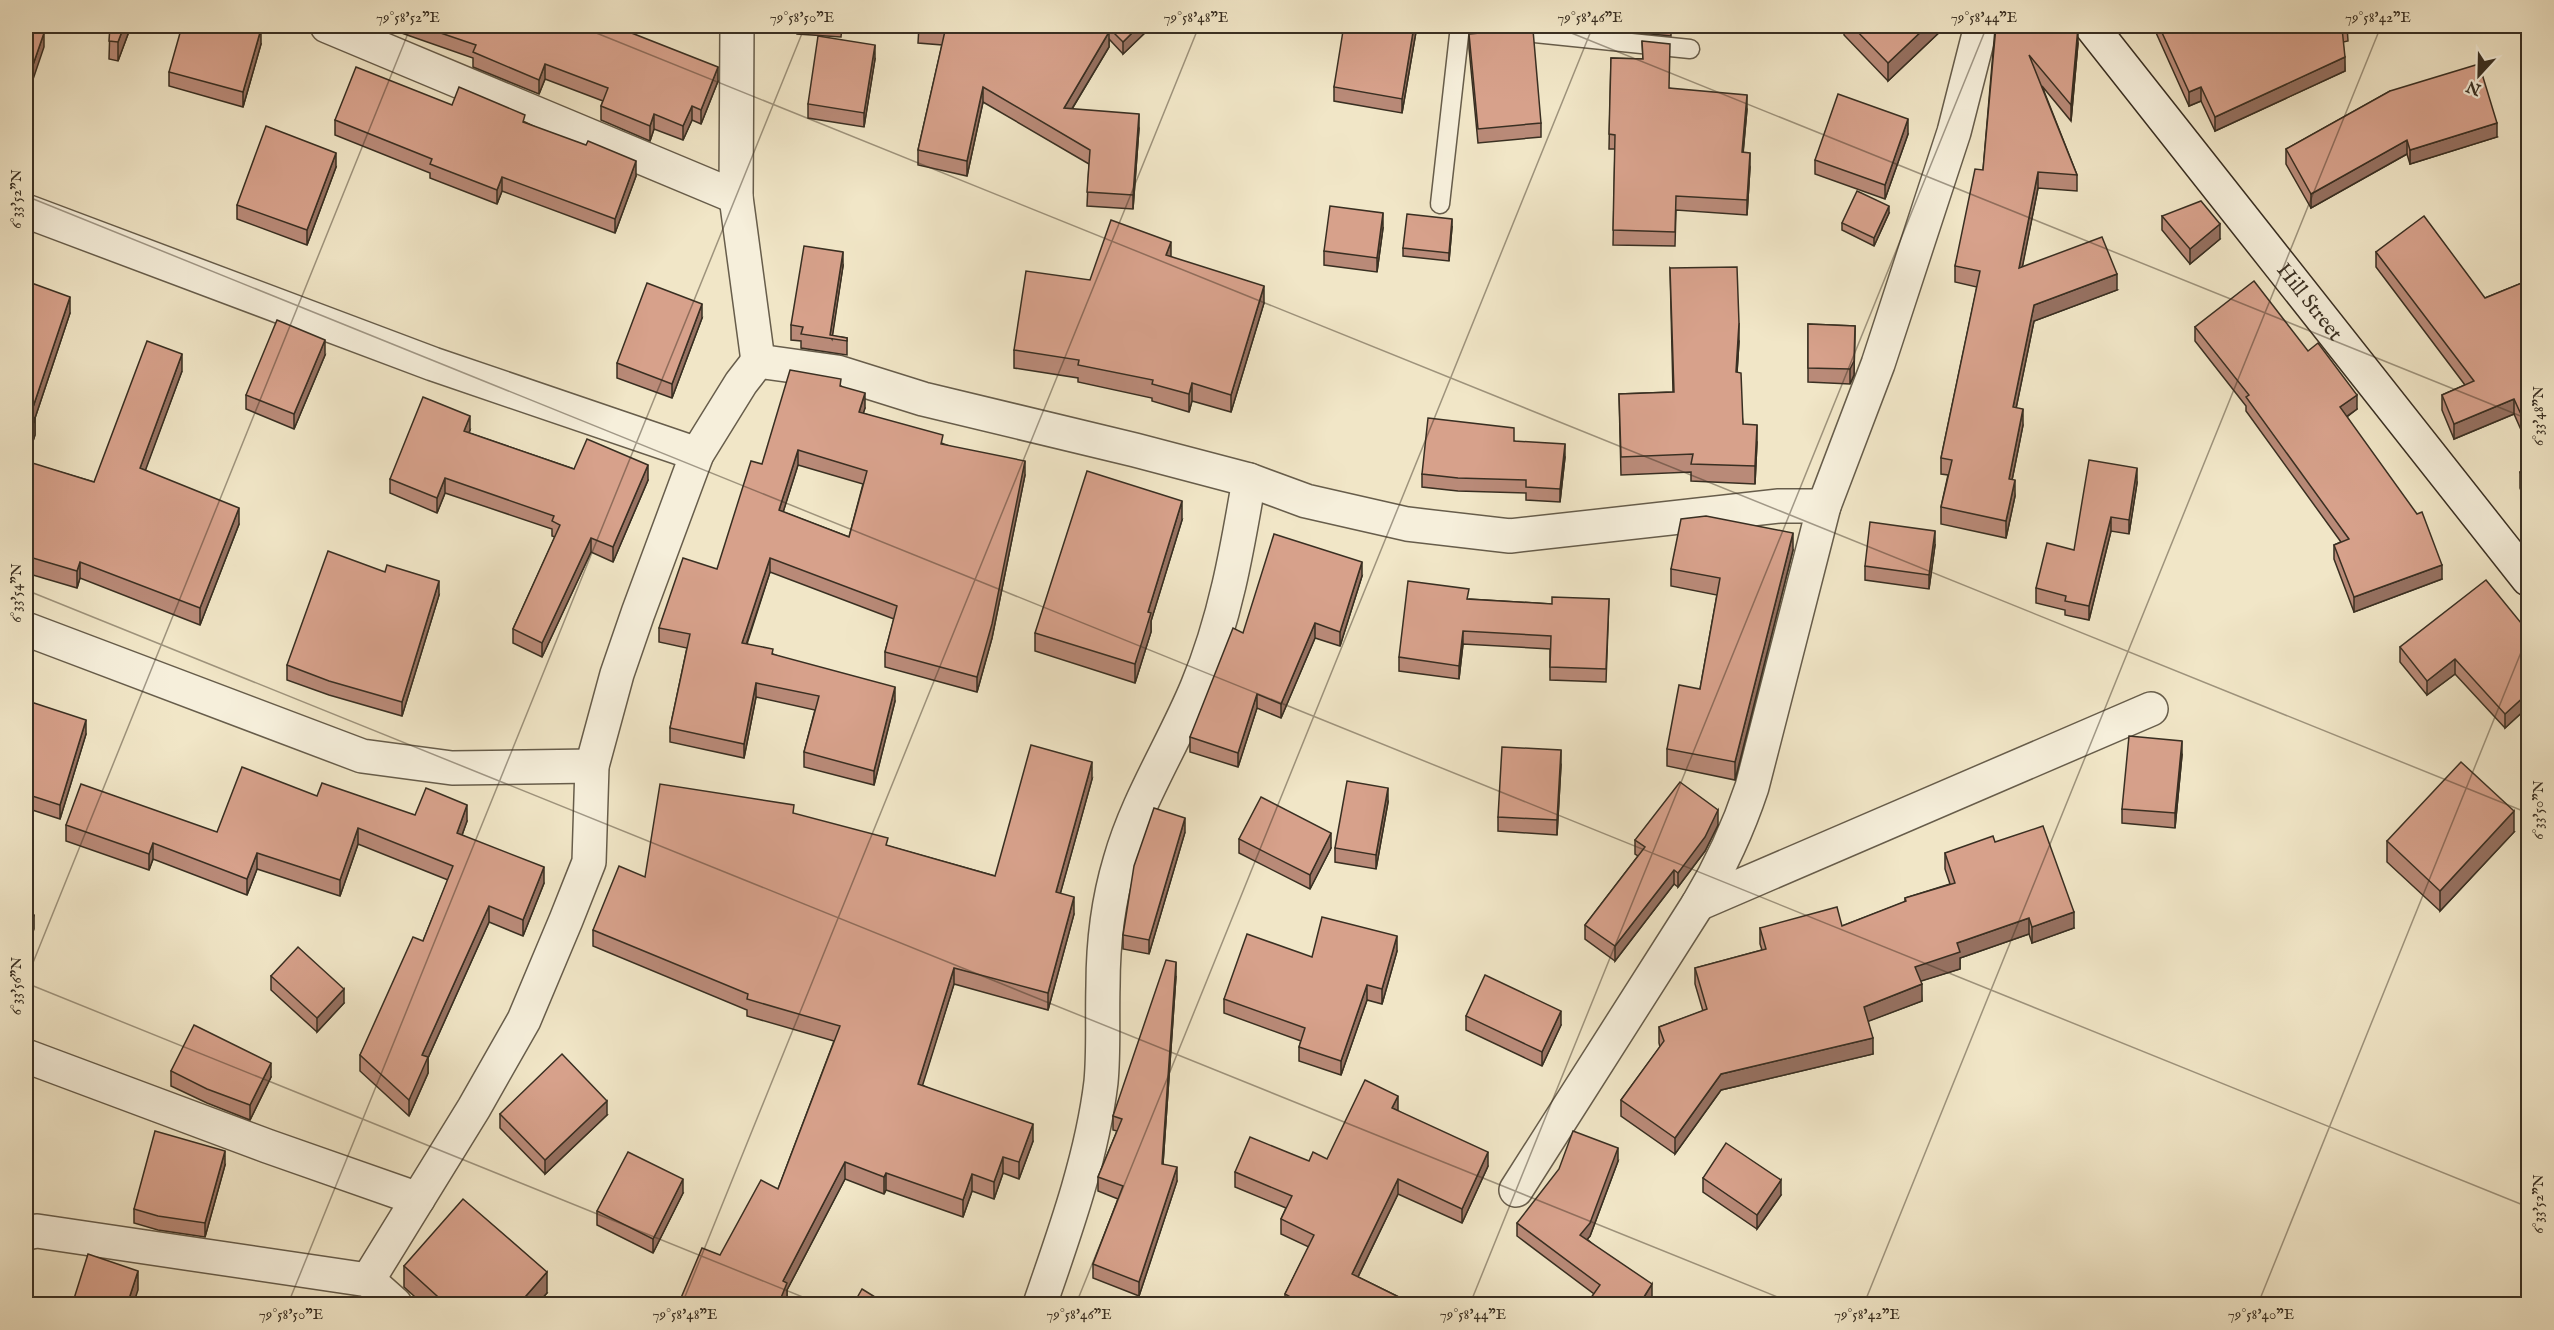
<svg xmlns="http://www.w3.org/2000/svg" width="2554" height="1330" viewBox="0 0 2554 1330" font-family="'IM FELL English',serif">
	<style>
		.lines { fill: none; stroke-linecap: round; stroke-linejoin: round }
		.lane-casing { stroke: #675d4b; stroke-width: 21 }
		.street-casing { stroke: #675d4b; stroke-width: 36 }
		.secondary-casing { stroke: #392f22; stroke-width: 36 }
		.lane { stroke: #f6efdb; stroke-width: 18 }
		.street { stroke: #f6efdb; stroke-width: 33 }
		.secondary { stroke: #f6efdb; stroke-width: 33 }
		.wall { fill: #b98a78; stroke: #392f22; stroke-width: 1.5; fill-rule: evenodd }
		.shaded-wall { fill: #967161; stroke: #392f22; stroke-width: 1.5 }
		.building { fill: #d7a18b; stroke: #392f22; stroke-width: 1.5; fill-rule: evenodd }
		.ticks { fill: none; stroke: #392f22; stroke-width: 1.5; stroke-opacity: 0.45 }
		.labels { text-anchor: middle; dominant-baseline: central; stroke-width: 4.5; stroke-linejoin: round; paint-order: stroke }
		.street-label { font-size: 21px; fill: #392f22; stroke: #f6efdb }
		.neatline { fill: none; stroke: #392f22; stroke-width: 2 }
		.ticks-label { font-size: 15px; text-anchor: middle; fill: #392f22 }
	</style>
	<rect width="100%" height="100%" fill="#f1e6c7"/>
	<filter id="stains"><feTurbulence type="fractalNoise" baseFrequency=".00333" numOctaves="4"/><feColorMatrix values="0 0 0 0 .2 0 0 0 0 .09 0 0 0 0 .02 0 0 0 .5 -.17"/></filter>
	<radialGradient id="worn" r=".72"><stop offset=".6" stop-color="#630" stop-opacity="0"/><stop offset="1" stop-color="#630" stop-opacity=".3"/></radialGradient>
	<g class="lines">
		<g class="lane-casing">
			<g id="lane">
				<path d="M1465,26L1690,49"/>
				<path d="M1440,204L1460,26"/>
			</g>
		</g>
		<g class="street-casing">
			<g id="street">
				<path d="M327,26L736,197"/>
				<path d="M737,26L736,197L758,361"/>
				<path d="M26,211L433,364L697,454"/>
				<path d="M26,629L362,756L452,768L592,766"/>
				<path d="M1698,904L2151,709"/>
				<path d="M26,1056L267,1146L418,1199"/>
				<path d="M1516,1190L1698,904C1721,866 1738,829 1752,787L1824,506L1878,364L1954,132L1981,26"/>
				<path d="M26,1233L37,1231L368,1280L395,1304"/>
				<path d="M368,1280L474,1108L524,1020L566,920L589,862L592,766L617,674L638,613L697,454L741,383L758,361L837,372L923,399L1135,450L1249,480L1306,501L1407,524L1510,536L1779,506H1824"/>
				<path d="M1040,1304C1065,1232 1092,1157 1101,1082C1104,1050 1102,1018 1103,986C1103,944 1108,901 1120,861C1137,800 1173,745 1197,687C1225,620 1237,551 1249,480"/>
			</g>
		</g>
		<g class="secondary-casing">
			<g id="secondary">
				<path id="s1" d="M2091,26L2528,579"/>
			</g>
		</g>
		<use href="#lane" class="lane"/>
		<use href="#street" class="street"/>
		<use href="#secondary" class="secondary"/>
	</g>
	<g class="wall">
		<path d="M110,26H131L118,61L109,59Z"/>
		<path d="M382,26H631L629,32L718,81L701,124L692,120L683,140L654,129L650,141L601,120V106L603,101L545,79L539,94L473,67V58L410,36Z"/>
		<path d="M797,26H842L841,37L797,34Z"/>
		<path d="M919,26L1098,27V26H1152L1123,54L1109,39V47L1072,109L1139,128L1133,209L1087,206L1089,164L983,102L967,176L918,165V150L942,45L918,43Z"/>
		<path d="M1358,26H1417L1402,113L1334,101V87L1357,33Z"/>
		<path d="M1641,26H1696L1671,27V36L1641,33Z"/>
		<path d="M1844,26H1946L1888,81L1844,35Z"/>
		<path d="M2153,26H2347L2348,41L2343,42L2345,71L2215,131L2201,101L2189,106Z"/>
		<path d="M1995,29L2078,43L2071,121L2042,86L2077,175V191L2038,188L2022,267L2117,290L2034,321L2016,408L2023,425L2012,480L2015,496L2006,538L1941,524V507L1948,475L1941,474V458L1977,287L1955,282V266L1983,170Z"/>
		<path d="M1469,34L1541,123V137L1478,143L1469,48Z"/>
		<path d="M1642,41L1669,88L1747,109L1743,152L1750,167L1747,215L1676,210L1675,246L1613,245L1615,149H1609L1611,58L1643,59Z"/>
		<path d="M261,44L243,107L169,86V72Z"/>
		<path d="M875,59L864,127L808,118V104Z"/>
		<path d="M2390,91L2497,137L2410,164L2407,154L2311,208L2286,164V149Z"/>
		<path d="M452,105L525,122L636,176L615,233L502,191L497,204L430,178V173L335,135V120Z"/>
		<path d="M1908,134L1885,199L1815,174V160Z"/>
		<path d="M336,167L307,245L237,219V205Z"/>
		<path d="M1889,213L1874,246L1842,230V223Z"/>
		<path d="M2162,216L2220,239L2190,264L2162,230Z"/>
		<path d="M1452,227L1449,261L1403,256V248Z"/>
		<path d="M1383,228L1377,272L1324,265V251Z"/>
		<path d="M2376,252L2485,298L2529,280V448L2514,414L2454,439L2442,410V395L2465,385L2376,267Z"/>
		<path d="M1171,257L1264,303L1231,412L1192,401L1189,412L1152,401V398L1078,382V378L1014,368V350L1090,280Z"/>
		<path d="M843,266L832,336L847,338V355L801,348V341L791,340V325Z"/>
		<path d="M1670,268L1739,341L1737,372L1743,424L1757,442L1755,484L1691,481V472L1621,475L1619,394L1673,392Z"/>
		<path d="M26,281L70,313L35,418V435L26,462L94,482L182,371L145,470L239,524L200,625L80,578L77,588L26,573Z"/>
		<path d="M702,318L672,398L617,378V363Z"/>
		<path d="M1808,324L1855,326L1854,375L1850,384L1808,382Z"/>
		<path d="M2195,327L2308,351L2357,409L2347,417L2442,579L2354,612L2334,559V545L2341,542L2246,411V406L2195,341Z"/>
		<path d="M325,355L294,429L246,409V395Z"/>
		<path d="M841,386L865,408L863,413L1025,475L992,638L977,692L885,667V652L894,619L770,572L747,644L895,701L874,785L804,767V752L815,710L756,697L744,758L670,742V728L687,648L659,642V628L717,569L762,464ZM798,465L863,484L849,537L783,512Z"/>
		<path d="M470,430L469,433L574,469L648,480L613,562L591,552L542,657L513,643V629L555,537L552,536V529L445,493L437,513L390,493V479Z"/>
		<path d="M1514,441L1565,457L1560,502L1526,500V493L1458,491L1422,487V474Z"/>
		<path d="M2529,469V511L2520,488V472Z"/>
		<path d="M2137,483L2129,534L2111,531L2089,620L2065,615V610L2036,603V588L2074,550Z"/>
		<path d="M1182,520L1151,621V632L1135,683L1035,651V633Z"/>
		<path d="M1935,545L1929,589L1865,580V566Z"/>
		<path d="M1793,550L1735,780L1667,766V749L1700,689L1717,595L1671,586V569Z"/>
		<path d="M1362,576L1340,646L1315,638L1281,718L1257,708L1238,767L1190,752V737L1243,633Z"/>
		<path d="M439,595L402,716L329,695L287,680V665Z"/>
		<path d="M1469,599L1552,604L1609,599L1606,682L1550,680V649L1463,644L1459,679L1399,671V657Z"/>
		<path d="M2529,616V706L2505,728L2455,674L2427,695L2400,662V647L2521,623Z"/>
		<path d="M26,720L86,734L60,819L26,808Z"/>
		<path d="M2182,755L2175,828L2122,823V809Z"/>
		<path d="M1561,765L1557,835L1498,831V817Z"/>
		<path d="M1092,779L1060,894L1074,914L1048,1010L954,984L922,1085L1033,1141L1019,1179L1003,1173L994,1199L972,1191L963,1217L886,1190L884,1194L845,1179L787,1290V1299L785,1305H678L778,1189L834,1041L747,1016V1010L593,946V930L645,877L794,814L888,846L995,876Z"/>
		<path d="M317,796L415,815L467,821L462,835L544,883L523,936L489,922L428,1058V1073L409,1116L360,1071V1055L423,941L448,880L358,844L340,896L257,869L247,895L153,859L149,870L66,841V825L217,832Z"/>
		<path d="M1388,802L1376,869L1335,862V848Z"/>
		<path d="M1718,825L1705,851L1678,887L1674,884L1615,961L1585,939V925L1638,856L1635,854V840Z"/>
		<path d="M1185,832L1149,954L1123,949V935Z"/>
		<path d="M2514,832L2440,911L2387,862V841Z"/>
		<path d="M1239,839L1331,848L1310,889L1239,853Z"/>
		<path d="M1995,842L2074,928L2032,943L2029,934L1960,958V969L1920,981L1922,1001L1868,1021L1873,1054L1721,1090L1675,1154L1621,1116V1100L1660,1047L1659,1043V1027L1703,1011L1695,984V968L1762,950L1760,944V928L1842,926L1905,902V898L1950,884L1945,869V853Z"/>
		<path d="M1397,951L1382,1004L1367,1000L1341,1075L1299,1061V1047L1301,1041L1224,1013V999L1312,957Z"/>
		<path d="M271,976L344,1003L317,1032L271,990Z"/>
		<path d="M1176,976L1163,1164L1177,1181L1139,1296L1093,1278V1264L1118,1199L1098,1191V1177L1117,1131L1113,1130V1116Z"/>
		<path d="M1466,1016L1561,1025L1542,1066L1466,1030Z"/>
		<path d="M171,1071L271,1077L250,1120L207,1103L171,1086Z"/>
		<path d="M1398,1111L1488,1166L1462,1223L1398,1194L1358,1277L1415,1305H1285V1294L1309,1247L1281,1234V1219L1286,1208L1235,1187V1172L1327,1159Z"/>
		<path d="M500,1114L607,1115L545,1174L500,1128Z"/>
		<path d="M1618,1161L1590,1236L1587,1239L1652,1297L1647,1305H1586L1594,1294L1517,1236V1223Z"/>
		<path d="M225,1165L205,1237L158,1230L134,1223V1209Z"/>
		<path d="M1703,1178L1781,1195L1757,1229L1703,1192Z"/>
		<path d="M683,1193L653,1253L597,1225V1211Z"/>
		<path d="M404,1266L547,1293L536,1305H424L404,1287Z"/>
	</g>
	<g class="shaded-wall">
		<path d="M124,26H131L118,61V42Z"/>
		<path d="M626,26H631L624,45V30Z"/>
		<path d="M1139,26H1152L1123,54V42Z"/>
		<path d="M1414,26H1417L1402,113V99Z"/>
		<path d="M1927,26H1946L1888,81V63Z"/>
		<path d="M2078,27V43L2071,121V105Z"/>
		<path d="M261,29V44L243,107V92Z"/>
		<path d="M1109,32V47L1064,122V108Z"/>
		<path d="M44,33V47L26,100V85Z"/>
		<path d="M875,45V59L864,127V113Z"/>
		<path d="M2345,57V71L2215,131V117Z"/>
		<path d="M545,64V79L539,94V80Z"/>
		<path d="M718,67V81L701,124V110Z"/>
		<path d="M983,87V102L967,176V161Z"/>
		<path d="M2201,87V101L2189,106V92Z"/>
		<path d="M1747,95V109L1742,166V152Z"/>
		<path d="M692,106V120L683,140V126Z"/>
		<path d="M654,114V129L650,141V126Z"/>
		<path d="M1139,114V128L1133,209V195Z"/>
		<path d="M1908,119V134L1885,199V185Z"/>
		<path d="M2497,123V137L2410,164V150Z"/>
		<path d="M2407,140V154L2311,208V194Z"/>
		<path d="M336,153V167L307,245V230Z"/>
		<path d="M1750,153V167L1747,215V200Z"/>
		<path d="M636,161V176L615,233V219Z"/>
		<path d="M2038,172V188L2019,284V268Z"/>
		<path d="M502,177V191L497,204V190Z"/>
		<path d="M1889,206V213L1874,246V238Z"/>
		<path d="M1383,213V228L1377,272V258Z"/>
		<path d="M1452,219V227L1449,261V253Z"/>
		<path d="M2220,224V239L2190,264V249Z"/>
		<path d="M1171,242V259L1166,255Z"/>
		<path d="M843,252V266L832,339L830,335Z"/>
		<path d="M2117,274V290L2034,321L2013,423V407L2034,305Z"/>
		<path d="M1264,286V303L1231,412V395Z"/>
		<path d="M70,297V313L30,433V416Z"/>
		<path d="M702,304V318L672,398V384Z"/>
		<path d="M1739,323V341L1736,390V372Z"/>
		<path d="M1855,326L1854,375L1850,384V369Z"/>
		<path d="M325,340V355L294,429V414Z"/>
		<path d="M182,354V371L140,485V468Z"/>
		<path d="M1192,383V401L1189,412V394Z"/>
		<path d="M865,393V408L859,427V412Z"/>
		<path d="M2357,395V409L2340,421V407Z"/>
		<path d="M2514,399V414L2454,439V424Z"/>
		<path d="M2023,409V425L2009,495V479Z"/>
		<path d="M470,416V430L464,445V431Z"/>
		<path d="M35,418V435L26,463V446Z"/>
		<path d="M1757,425V442L1755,484V466Z"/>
		<path d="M1565,444V457L1560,502V489Z"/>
		<path d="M798,450V465L779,525V510Z"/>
		<path d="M1025,461V475L992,638L977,692V677Z"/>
		<path d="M648,465V480L613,562V547Z"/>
		<path d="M2137,468V483L2129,534V520Z"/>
		<path d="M445,478V493L437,513V498Z"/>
		<path d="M2015,480V496L2006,538V521Z"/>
		<path d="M1182,501V520L1151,621V632L1135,683V664L1148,612Z"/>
		<path d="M239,508V524L200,625V608Z"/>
		<path d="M2111,517V531L2089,620V606Z"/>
		<path d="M1935,531V545L1929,589V575Z"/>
		<path d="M1793,533V550L1735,780V762Z"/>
		<path d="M591,538V552L542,657V643Z"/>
		<path d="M770,558V572L742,657V643Z"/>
		<path d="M80,562V578L77,588V571Z"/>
		<path d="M1362,562V576L1340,646V632Z"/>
		<path d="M2442,565V579L2354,612V597Z"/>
		<path d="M439,581V595L402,716V702Z"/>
		<path d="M1315,623V638L1281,718V704Z"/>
		<path d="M1463,631V644L1459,679V666Z"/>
		<path d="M2455,659V674L2427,695V681Z"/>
		<path d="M756,683V697L744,758V744Z"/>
		<path d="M895,687V701L874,785V771Z"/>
		<path d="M2529,692V706L2505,728V714Z"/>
		<path d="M1257,694V708L1238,767V753Z"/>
		<path d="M86,720V734L60,819V805Z"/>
		<path d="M2182,741V755L2175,828V813Z"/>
		<path d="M1561,750V765L1557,835V820Z"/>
		<path d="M1092,762V779L1056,909V892Z"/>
		<path d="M1388,788V802L1376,869V855Z"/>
		<path d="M467,805V821L457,849V833Z"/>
		<path d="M1718,810V825L1705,851L1678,887V873Z"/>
		<path d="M2514,811V832L2440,911V891Z"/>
		<path d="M1185,818V832L1149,954V940Z"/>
		<path d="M358,828V844L340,896V880Z"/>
		<path d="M1331,833V848L1310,889V875Z"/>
		<path d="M153,843V859L149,870V854Z"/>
		<path d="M257,853V869L247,895V879Z"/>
		<path d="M544,867V883L523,936V920Z"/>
		<path d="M1674,870V884L1615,961V946Z"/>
		<path d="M1074,897V914L1048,1010V993Z"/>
		<path d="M489,906V922L428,1058V1073L409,1116V1100L422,1055Z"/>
		<path d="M2074,912V928L2032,943V927Z"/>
		<path d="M34,915V929L26,954V940Z"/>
		<path d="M2029,918V934L1960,958V969L1915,983V967L1957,943Z"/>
		<path d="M1397,936V951L1382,1004V989Z"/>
		<path d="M1176,962V976L1162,1178V1164Z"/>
		<path d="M954,968V984L918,1100V1084Z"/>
		<path d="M1922,984V1001L1864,1023V1007Z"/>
		<path d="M1367,985V1000L1341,1075V1061Z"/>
		<path d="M344,989V1003L317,1032V1018Z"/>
		<path d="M1561,1011V1025L1542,1066V1052Z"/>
		<path d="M1873,1038V1054L1721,1090L1675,1154V1138L1721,1074Z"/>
		<path d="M271,1063V1077L250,1120V1105Z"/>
		<path d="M1398,1096V1111L1392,1108Z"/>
		<path d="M607,1101V1115L545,1174V1160Z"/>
		<path d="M1033,1124V1141L1019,1179V1162Z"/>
		<path d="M1618,1148V1161L1590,1236L1580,1248V1235Z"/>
		<path d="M225,1151V1165L205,1237V1223Z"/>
		<path d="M1488,1152V1166L1462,1223V1209Z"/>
		<path d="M1003,1157V1173L994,1199V1182Z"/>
		<path d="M845,1162V1179L787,1290V1299L785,1305H778L783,1281Z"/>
		<path d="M1177,1167V1181L1139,1296V1282Z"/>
		<path d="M886,1173V1190L884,1194V1177Z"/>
		<path d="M972,1174V1191L963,1217V1200Z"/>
		<path d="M683,1179V1193L653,1253V1239Z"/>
		<path d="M1398,1179V1194L1352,1289V1274Z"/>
		<path d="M1781,1180V1195L1757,1229V1215Z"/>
		<path d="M138,1271V1290L133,1305H127Z"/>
		<path d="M547,1272V1293L536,1305H518Z"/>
		<path d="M1652,1284V1297L1647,1305H1639Z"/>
	</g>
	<g class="building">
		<path d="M110,26H124L118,42L109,41Z"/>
		<path d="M182,26H250L261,29L243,92L169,72Z"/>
		<path d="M420,26H626L624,30L718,67L701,110L692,106L683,126L654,114L650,126L601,106L608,88L545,64L539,80L473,52L476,45Z"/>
		<path d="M919,26H1095L1109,32L1064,108L1139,114L1133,195L1087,192L1090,150L983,87L967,161L918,150L945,31L918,28Z"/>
		<path d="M1107,26H1139L1123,42Z"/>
		<path d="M1358,26H1414L1402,99L1334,87L1343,31L1357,33Z"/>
		<path d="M1852,26H1927L1888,63Z"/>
		<path d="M1996,26H2065L2078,27L2071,105L2029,55L2077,175L2038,172L2019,268L2102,237L2117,274L2034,305L2013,407L2023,409L2009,479L2015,480L2006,521L1941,507L1952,460L1941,458L1980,271L1955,266L1975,169L1983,170Z"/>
		<path d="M2159,26H2347L2348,27L2342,28L2345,57L2215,117L2201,87L2189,92Z"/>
		<path d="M26,27L44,33L26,85Z"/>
		<path d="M1503,27L1533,30L1541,123L1478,129L1469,34L1502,31Z"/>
		<path d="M818,36L875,45L864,113L808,104Z"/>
		<path d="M1642,41L1670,44L1669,88L1747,95L1742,152L1750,153L1747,200L1676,196L1675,232L1613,230L1615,135L1609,134L1611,58L1643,59Z"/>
		<path d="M2479,64L2497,123L2410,150L2407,140L2311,194L2286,149L2390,91Z"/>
		<path d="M356,67L452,105L459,87L525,115L523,122L586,145L588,141L636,161L615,219L502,177L497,190L430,164L432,159L335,120Z"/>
		<path d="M1838,94L1908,119L1885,185L1815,160Z"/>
		<path d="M266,126L336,153L307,230L237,205Z"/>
		<path d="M1857,191L1889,206L1874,238L1842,223Z"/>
		<path d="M2201,201L2220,224L2190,249L2162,216Z"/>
		<path d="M1330,206L1383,213L1377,258L1324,251Z"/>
		<path d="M1407,214L1452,219L1449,253L1403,248Z"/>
		<path d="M2424,216L2485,298L2529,280V341L2527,342L2529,347V432L2514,399L2454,424L2442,395L2474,381L2376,252Z"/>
		<path d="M1111,220L1171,242L1166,255L1264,286L1231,395L1192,383L1189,394L1152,384L1153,380L1078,365L1079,360L1014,350L1026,271L1090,280Z"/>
		<path d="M804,246L843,252L830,335L847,338V341L801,334L803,327L791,325Z"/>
		<path d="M1737,267L1739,323L1736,372L1741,373L1743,424L1757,425L1755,466L1691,464L1693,454L1621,457L1619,394L1674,392L1670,268Z"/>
		<path d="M26,281L70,297L30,416L35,418L26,446Z"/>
		<path d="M2254,281L2308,351L2318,343L2357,395L2340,407L2417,514L2422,512L2442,565L2354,597L2334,545L2349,539L2246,397L2249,395L2195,327Z"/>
		<path d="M647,283L702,304L672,384L617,363Z"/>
		<path d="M277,320L325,340L294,414L246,395Z"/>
		<path d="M1808,324L1855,326L1854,361L1850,369L1808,368Z"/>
		<path d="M147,341L182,354L140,468L239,508L200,608L80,562L77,571L26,556V461L94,482Z"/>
		<path d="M790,370L841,379L840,386L865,393L859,412L943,435L941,444L1025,461L992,624L977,677L885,652L897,606L770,558L742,643L773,649L772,654L895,687L874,771L804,752L819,696L756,683L744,744L670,728L690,634L659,628L683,558L717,569L751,461L762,464ZM798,450L867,471L849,537L779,510Z"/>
		<path d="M423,397L470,416L464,431L574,469L587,439L648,465L613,547L591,538L542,643L513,629L560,525L552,521L554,516L445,478L437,498L390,479Z"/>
		<path d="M1428,418L1514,428V441L1565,444L1560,489L1526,487V480L1458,478L1422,474Z"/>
		<path d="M2089,460L2137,468L2129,520L2111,517L2089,606L2065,601L2066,596L2036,588L2047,543L2074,550Z"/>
		<path d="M2529,469V495L2520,472Z"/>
		<path d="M1087,471L1182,501L1148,612L1151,613L1135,664L1035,633Z"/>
		<path d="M1706,516L1793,533L1735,762L1667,749L1679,685L1700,689L1720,578L1671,569L1681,519Z"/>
		<path d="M1870,522L1935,531L1929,575L1865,566Z"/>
		<path d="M1274,534L1362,562L1340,632L1315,623L1281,704L1257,694L1238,753L1190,737L1233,628L1243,633Z"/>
		<path d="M328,551L385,572L387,565L439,581L402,702L329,681L287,665Z"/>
		<path d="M2486,580L2521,623L2529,616V692L2505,714L2455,659L2427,681L2400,647Z"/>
		<path d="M1408,581L1469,589L1467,599L1552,604V597L1609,599L1606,669L1550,667L1551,636L1463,631L1459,666L1399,657Z"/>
		<path d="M31,702L86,720L60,805L26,794V720Z"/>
		<path d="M2129,736L2182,741L2175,813L2122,809Z"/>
		<path d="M1031,745L1092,762L1056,892L1074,897L1048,993L954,968L918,1084L1033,1124L1019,1162L1003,1157L994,1182L972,1174L963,1200L886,1173L884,1177L845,1162L783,1281L787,1283L778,1305H678L702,1248L720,1255L761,1180L778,1189L840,1026L747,999L748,994L593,930L619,866L645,877L660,784L794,805L793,813L888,838L886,845L995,876Z"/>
		<path d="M1502,747L1561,750L1557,820L1498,817Z"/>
		<path d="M2461,762L2514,811L2440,891L2387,841Z"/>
		<path d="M242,767L317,796L322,783L415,815L426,788L467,805L457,833L544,867L523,920L489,906L422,1055L428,1057L409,1100L360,1055L413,937L423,941L453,866L358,828L340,880L257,853L247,879L153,843L149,854L66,825L81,784L217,832Z"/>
		<path d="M1347,781L1388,788L1376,855L1335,848Z"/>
		<path d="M1680,782L1718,810L1705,837L1678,873L1674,870L1615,946L1585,925L1645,847L1635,840Z"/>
		<path d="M1261,797L1331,833L1310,875L1239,839Z"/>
		<path d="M1154,808L1185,818L1149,940L1123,935L1134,866Z"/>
		<path d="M2043,826L2074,912L2032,927L2029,918L1957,943L1960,952L1915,967L1922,984L1864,1007L1873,1038L1721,1074L1675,1138L1621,1100L1664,1041L1659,1027L1707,1009L1695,968L1766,949L1760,928L1837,907L1842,926L1906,901L1905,898L1955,883L1945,853L1993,836L1995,842Z"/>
		<path d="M26,912L34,915L26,940Z"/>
		<path d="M1322,917L1397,936L1382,989L1367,985L1341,1061L1299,1047L1305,1028L1224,999L1247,934L1312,957Z"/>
		<path d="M298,947L344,989L317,1018L271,976Z"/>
		<path d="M1166,960L1176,962L1162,1164L1177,1167L1139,1282L1093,1264L1123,1186L1098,1177L1122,1119L1113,1116Z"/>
		<path d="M1485,975L1561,1011L1542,1052L1466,1016Z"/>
		<path d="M194,1025L271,1063L250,1105L207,1089L171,1071Z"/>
		<path d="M562,1054L607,1101L545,1160L500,1114Z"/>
		<path d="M1365,1080L1398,1096L1392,1108L1488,1152L1462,1209L1398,1179L1352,1274L1415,1305H1304L1285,1294L1314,1235L1281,1219L1292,1196L1235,1172L1250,1137L1309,1161L1313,1152L1327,1159Z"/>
		<path d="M155,1131L225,1151L205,1223L158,1216L134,1209Z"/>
		<path d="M1573,1131L1618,1148L1590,1223L1580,1235L1652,1284L1639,1305H1586L1600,1285L1517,1223L1559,1169Z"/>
		<path d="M1726,1143L1781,1180L1757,1215L1703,1178Z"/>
		<path d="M628,1152L683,1179L653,1239L597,1211Z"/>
		<path d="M463,1199L547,1272L518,1305H447L404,1266Z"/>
		<path d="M88,1254L138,1271L127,1305H72Z"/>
		<path d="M862,1289L888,1305H853Z"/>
	</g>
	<path class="ticks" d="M579,26L2528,813M1554,26L2528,419M26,196L2528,1207M26,590L1795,1304M26,980L411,26M26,983L820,1304M288,1304L805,26M682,1304L1199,26M1076,1304L1593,26M1470,1304L1987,26M1864,1304L2381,26M2258,1304L2528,635"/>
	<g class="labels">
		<g class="street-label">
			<text stroke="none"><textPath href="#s1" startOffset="352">Hill Street</textPath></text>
		</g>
	</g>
	<rect width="2554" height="1330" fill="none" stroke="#f1e6c7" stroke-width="66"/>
	<g transform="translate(2479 75) rotate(202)" stroke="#f6efdb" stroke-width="4.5" paint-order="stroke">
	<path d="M0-4.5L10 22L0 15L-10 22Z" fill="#392f22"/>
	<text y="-9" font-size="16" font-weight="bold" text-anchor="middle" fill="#392f22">N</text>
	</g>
	<rect x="33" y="33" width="2488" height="1264" class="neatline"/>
	<g class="ticks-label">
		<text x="408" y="22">79°58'52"E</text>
		<text x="802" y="22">79°58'50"E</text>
		<text x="1196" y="22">79°58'48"E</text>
		<text x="1590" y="22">79°58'46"E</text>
		<text x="1984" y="22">79°58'44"E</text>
		<text x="2378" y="22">79°58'42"E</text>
		<text transform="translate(16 199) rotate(-90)" y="5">6°33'52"N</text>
		<text transform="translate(2538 416) rotate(-90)" y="5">6°33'48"N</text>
		<text transform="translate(16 593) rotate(-90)" y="5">6°33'54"N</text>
		<text transform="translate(2538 810) rotate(-90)" y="5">6°33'50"N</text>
		<text transform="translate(16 986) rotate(-90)" y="5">6°33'56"N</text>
		<text transform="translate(2538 1204) rotate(-90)" y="5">6°33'52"N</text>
		<text x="291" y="1319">79°58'50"E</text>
		<text x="685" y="1319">79°58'48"E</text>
		<text x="1079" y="1319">79°58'46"E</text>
		<text x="1473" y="1319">79°58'44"E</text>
		<text x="1867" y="1319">79°58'42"E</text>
		<text x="2261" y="1319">79°58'40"E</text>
	</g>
	<rect width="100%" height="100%" filter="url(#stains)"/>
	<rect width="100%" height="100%" fill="url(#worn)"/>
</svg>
